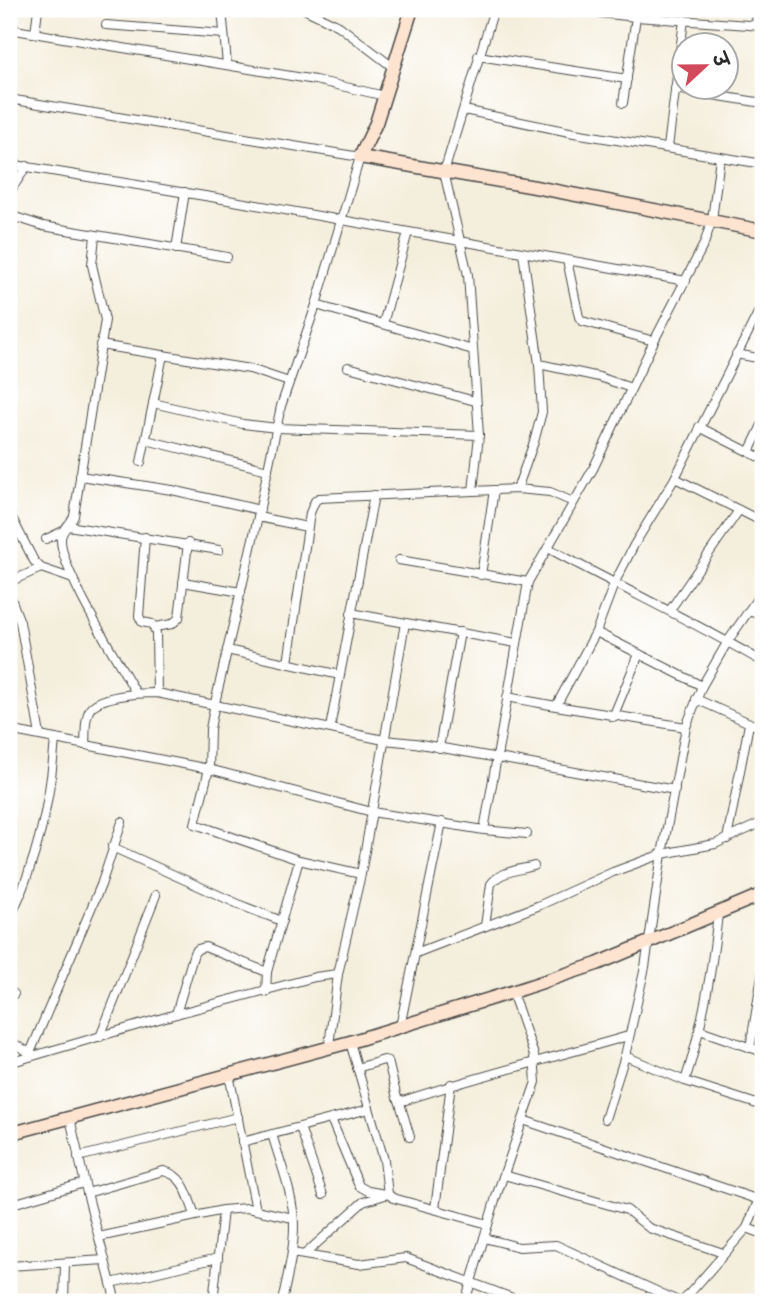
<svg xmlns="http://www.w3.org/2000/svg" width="772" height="1311" viewBox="0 0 772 1311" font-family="'Patrick Hand','Playpen Sans Deva',sans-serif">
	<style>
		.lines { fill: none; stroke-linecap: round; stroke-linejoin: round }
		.street-casing { stroke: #494846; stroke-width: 10 }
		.secondary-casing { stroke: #494846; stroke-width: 15 }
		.street { stroke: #fff; stroke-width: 8 }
		.secondary { stroke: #fde4d1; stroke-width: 12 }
	</style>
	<rect width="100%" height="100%" fill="#fff"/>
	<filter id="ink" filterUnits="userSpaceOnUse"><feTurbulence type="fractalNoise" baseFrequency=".0143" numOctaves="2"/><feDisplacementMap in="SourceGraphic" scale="14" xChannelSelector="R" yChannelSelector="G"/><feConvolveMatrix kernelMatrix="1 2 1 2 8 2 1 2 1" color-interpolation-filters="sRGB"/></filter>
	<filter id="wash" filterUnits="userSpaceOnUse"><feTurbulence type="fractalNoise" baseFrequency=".00686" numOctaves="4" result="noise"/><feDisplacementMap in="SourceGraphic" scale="28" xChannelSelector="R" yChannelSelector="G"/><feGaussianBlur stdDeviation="1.57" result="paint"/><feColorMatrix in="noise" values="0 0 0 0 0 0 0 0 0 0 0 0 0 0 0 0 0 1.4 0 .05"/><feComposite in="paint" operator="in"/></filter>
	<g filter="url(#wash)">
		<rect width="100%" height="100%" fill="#f4eedc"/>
	</g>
	<g filter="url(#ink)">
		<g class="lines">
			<g class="street-casing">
				<g id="street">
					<path d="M222,9L227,65"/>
					<path d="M304,9L339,26L394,68"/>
					<path d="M562,9L636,17L763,26"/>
					<path d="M106,25L224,34"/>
					<path d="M756,26L757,9"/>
					<path d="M9,29L315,80L385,96"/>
					<path d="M35,33L38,9"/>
					<path d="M478,56L627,79"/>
					<path d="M675,89L763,103"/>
					<path d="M9,99L360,157L316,305L281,406L258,517L215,703L210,729L209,769L195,824L299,860L361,874"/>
					<path d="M623,103L636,17"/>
					<path d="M464,110L574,133L763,164"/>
					<path d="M668,147L684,20"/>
					<path d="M9,164L217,198L686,281"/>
					<path d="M9,193L27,166"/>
					<path d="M9,215L43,226L227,257"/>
					<path d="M95,236L92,265L105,320L74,516C71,524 61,530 61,539C60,570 119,662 136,693"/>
					<path d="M176,249L185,192"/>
					<path d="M567,260L579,317L582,321L654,341"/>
					<path d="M316,305L473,350"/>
					<path d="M383,324L408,232"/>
					<path d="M100,345L250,369L289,382"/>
					<path d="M736,354L763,359"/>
					<path d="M539,364L599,377L631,388"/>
					<path d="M348,367L475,401"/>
					<path d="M153,403L243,424L277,428L479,435"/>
					<path d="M699,427L763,459"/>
					<path d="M146,440L268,470"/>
					<path d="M749,452L763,423"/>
					<path d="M141,462L163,355"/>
					<path d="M80,476L172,490L260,510"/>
					<path d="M675,478L763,522"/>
					<path d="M517,489L534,442L542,412L539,364L523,253"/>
					<path d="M473,491L479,435L468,275L444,172L494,9"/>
					<path d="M9,512L34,561L41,568L73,579"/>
					<path d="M258,517L307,527"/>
					<path d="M68,526L219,550"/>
					<path d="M145,537L139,616L142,622L152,624L156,633L157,693"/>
					<path d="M46,539L63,531"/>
					<path d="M548,548C619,587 693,621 763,662"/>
					<path d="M399,560L528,582"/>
					<path d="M481,575L494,490"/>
					<path d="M9,582L41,568"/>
					<path d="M183,582L241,592"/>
					<path d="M9,593L20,622L40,735"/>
					<path d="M670,610L739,510"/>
					<path d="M749,611L763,616"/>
					<path d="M351,613L516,643"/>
					<path d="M155,627L172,624L179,618L188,543"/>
					<path d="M596,632L702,686"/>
					<path d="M227,650L340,675"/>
					<path d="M288,663L310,513L315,501L319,498L517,489L550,492L573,502"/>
					<path d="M507,697L556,706L596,632L614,584L634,545L675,478L763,303"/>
					<path d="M696,699L763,729"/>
					<path d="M556,706L686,727"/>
					<path d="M613,717L639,654"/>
					<path d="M330,728L374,495"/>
					<path d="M9,730L209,769L372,812L484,830L527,834"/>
					<path d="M85,745C86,734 84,721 89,711C96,695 141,693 157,693L384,740L415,743L675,790"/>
					<path d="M439,748L460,632"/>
					<path d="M484,830L528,582L593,469L654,341L704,244L712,220L720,157"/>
					<path d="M727,839L749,724"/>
					<path d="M112,847L245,907L282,921"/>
					<path d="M9,886L21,894"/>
					<path d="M9,921C37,860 50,805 55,739"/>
					<path d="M485,926L491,884C500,871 520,870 534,866"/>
					<path d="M416,953L540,905L613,872L662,854L715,844L763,822"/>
					<path d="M9,991L14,994"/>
					<path d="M266,992L267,972L299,860"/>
					<path d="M176,1014L194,953L198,949L205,947L267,972"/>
					<path d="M400,1027L442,822"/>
					<path d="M700,1030L763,1052"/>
					<path d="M100,1037L156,895"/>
					<path d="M9,1041L34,1055"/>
					<path d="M350,1042L384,1160L388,1194L393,1198L488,1224"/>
					<path d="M329,1046L338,974L361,874L405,623"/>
					<path d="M750,1048L763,970"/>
					<path d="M30,1053L101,885L122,822"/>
					<path d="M625,1056L685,1081L763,1106"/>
					<path d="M9,1063L176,1014L315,977L338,974"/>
					<path d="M357,1068L384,1060L388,1061L397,1098L403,1101C477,1076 553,1058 628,1036"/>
					<path d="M229,1074L256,1210"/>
					<path d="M685,1081C703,1026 712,971 718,914"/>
					<path d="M399,1100L410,1137"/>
					<path d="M70,1118L87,1193L116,1302"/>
					<path d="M331,1119L359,1186L368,1191L385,1194"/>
					<path d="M605,1119L625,1056L645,967L662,854L686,727L702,686L728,641L763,590"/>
					<path d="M523,1120L759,1200"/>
					<path d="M300,1127L323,1195"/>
					<path d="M272,1134C280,1163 294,1195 294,1226C294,1252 287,1277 282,1302"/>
					<path d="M242,1142L369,1109"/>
					<path d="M78,1157L238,1117"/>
					<path d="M504,1175L627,1210L649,1228L723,1253"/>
					<path d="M87,1193L163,1171C185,1175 188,1197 195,1215"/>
					<path d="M9,1205L84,1183"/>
					<path d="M435,1209L451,1084"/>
					<path d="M747,1228L763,1234"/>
					<path d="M99,1237L223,1210L247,1208L293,1218"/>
					<path d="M484,1238L519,1247L556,1245L680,1302"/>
					<path d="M292,1253L359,1264L406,1258L523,1302"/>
					<path d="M305,1254L363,1202L388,1194"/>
					<path d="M9,1266L105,1260"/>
					<path d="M111,1283L218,1258"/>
					<path d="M64,1302L65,1263"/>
					<path d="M213,1302L223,1210"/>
					<path d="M465,1302L497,1194L536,1082L534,1055L512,992"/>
					<path d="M682,1302L747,1228L763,1189"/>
				</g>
			</g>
			<g class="secondary-casing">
				<g id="secondary">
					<path d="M412,9L376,123L360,157L535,187L763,231"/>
					<path d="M9,1134L350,1042L512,992L597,964L763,894"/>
				</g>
			</g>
			<use href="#street" class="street"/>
			<use href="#secondary" class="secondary"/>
		</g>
	</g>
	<rect width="772" height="1311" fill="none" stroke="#fff" stroke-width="35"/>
	<g transform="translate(705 66) rotate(68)"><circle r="33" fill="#ffffff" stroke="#aaaaaa" stroke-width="2"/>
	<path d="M0-5L12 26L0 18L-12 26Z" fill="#d1495b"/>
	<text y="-10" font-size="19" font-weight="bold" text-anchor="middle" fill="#2b2b2b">उ</text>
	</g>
</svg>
